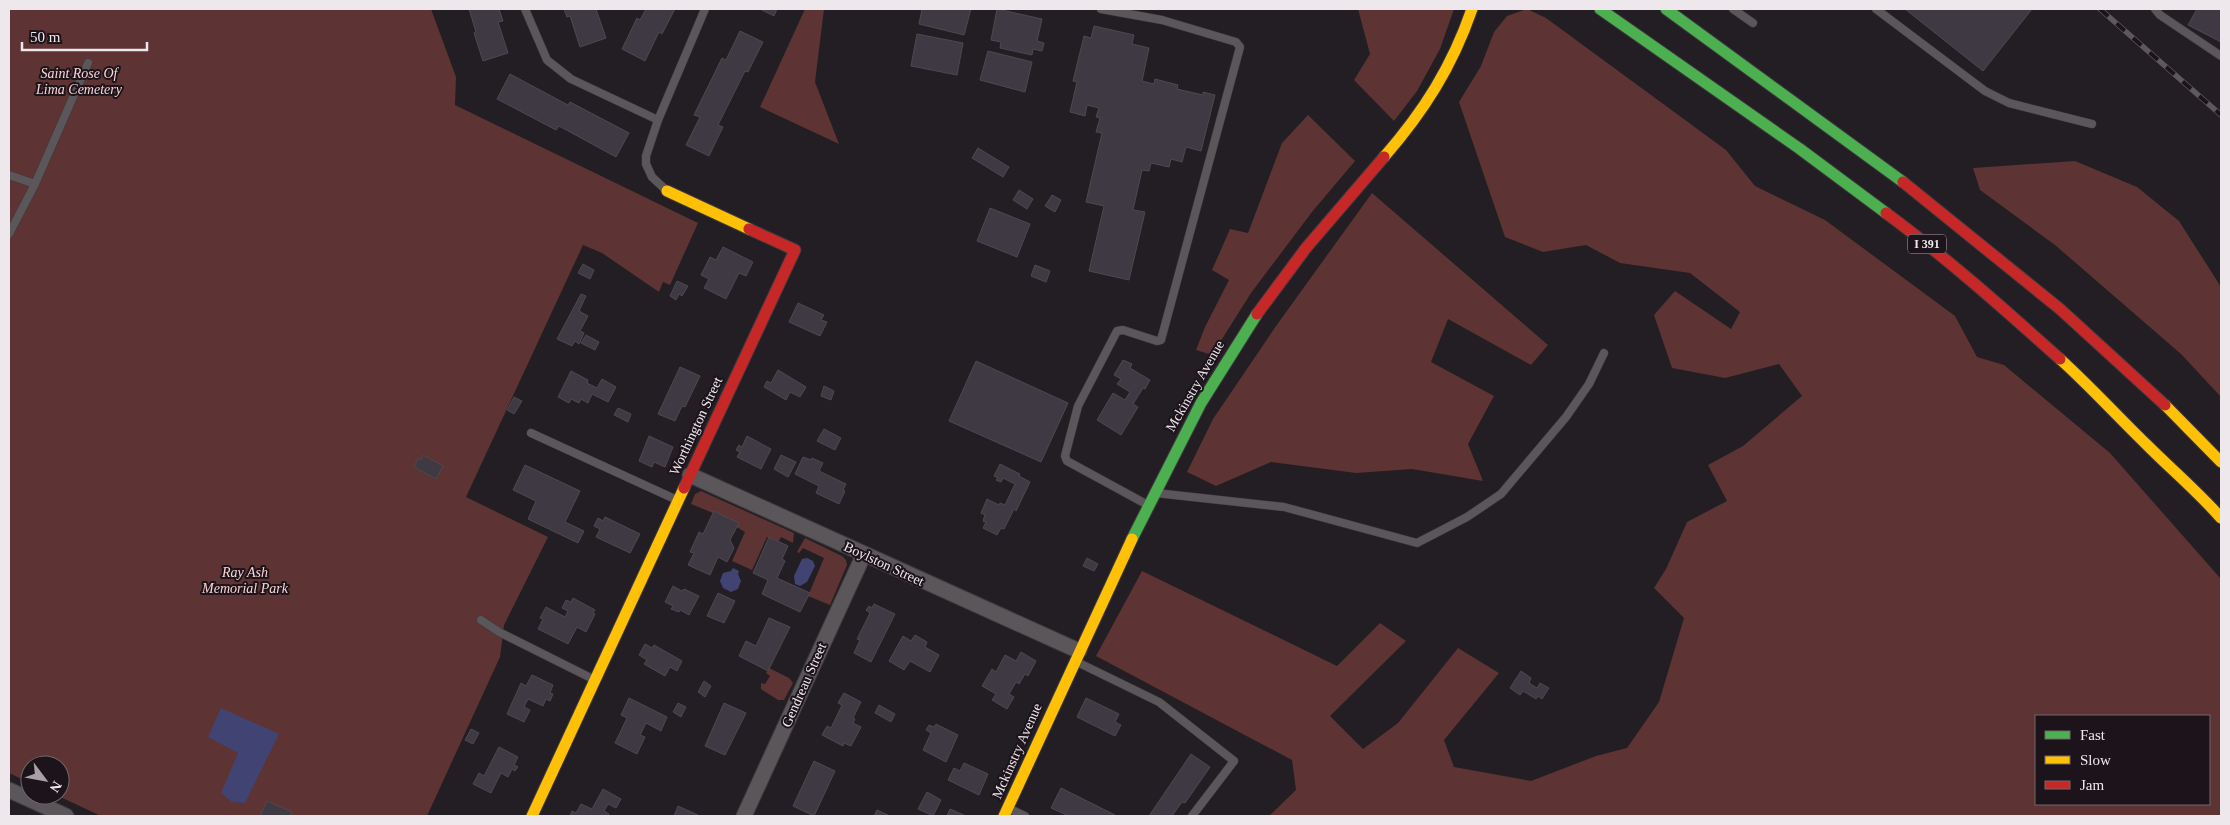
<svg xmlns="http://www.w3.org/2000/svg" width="2230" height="825" viewBox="0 0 2230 825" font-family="Georgia,serif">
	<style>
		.green { fill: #5d3333; fill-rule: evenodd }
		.water { fill: #414472 }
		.building { fill: #3f3944; stroke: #4d494e }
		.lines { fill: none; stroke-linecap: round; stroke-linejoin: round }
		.lane-casing { stroke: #3d393d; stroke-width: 9 }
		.street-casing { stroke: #3d393d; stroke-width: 17 }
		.fast-casing { stroke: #3d393d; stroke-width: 13 }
		.slow-casing { stroke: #3d393d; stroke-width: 13 }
		.jam-casing { stroke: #3d393d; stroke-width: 13 }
		.lane { stroke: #5a565a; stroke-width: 8 }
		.street { stroke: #5a565a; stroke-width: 15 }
		.fast { stroke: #4caf50; stroke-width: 11 }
		.slow { stroke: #ffc107; stroke-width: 11 }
		.jam { stroke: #c62828; stroke-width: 11 }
		.rail-casing { stroke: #5c585c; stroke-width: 5.5 }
		.rail { stroke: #1c131b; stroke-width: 4; stroke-dasharray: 11; stroke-linecap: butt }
		.labels { text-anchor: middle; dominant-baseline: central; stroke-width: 4; stroke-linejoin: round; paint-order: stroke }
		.shield { fill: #1c131b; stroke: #afa8ae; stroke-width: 1 }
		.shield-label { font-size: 12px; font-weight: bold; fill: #eee8ed }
		.park-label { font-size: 14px; font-style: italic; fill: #fdd5d3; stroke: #1c131b }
		.street-label { font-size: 14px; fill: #eee8ed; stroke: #1c131b }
	</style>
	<rect width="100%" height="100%" fill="#231e23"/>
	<g class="green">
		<path d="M9,9H431L456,77L455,105L698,223L670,285L663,282L659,292L602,253L583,245L466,497L548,537L504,625L500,657L427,816H101L56,795H60V765H30V783L9,773Z"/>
		<path d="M805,9H824L815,82L839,144L760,107Z"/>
		<path d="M1358,9H1454L1440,49L1417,91L1394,121L1354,80L1370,54Z"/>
		<path d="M1527,9L1546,18L1726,150L1755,186L1825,220L1955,316L1977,357L2004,365L2110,453L2221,579V816H1269L1296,790L1292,760L1096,656L1142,571L1337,666L1380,623L1406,641L1330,716L1363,749L1398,723L1458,648L1499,673L1444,740L1454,767L1531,781L1596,756L1627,748L1659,702L1684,618L1654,588L1666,569L1687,522L1727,501L1708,465L1743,446L1802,396L1779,364L1725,378L1672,368L1654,315L1675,291L1731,329L1740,312L1690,273L1620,263L1586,245L1543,252L1505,237L1459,102L1481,66L1494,32L1507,16ZM2036,716H2209V804H2036Z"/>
		<path d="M1308,115L1355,161L1312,212L1251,293L1212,355L1196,350L1205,327L1229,280L1212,270L1230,229L1248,233L1282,143Z"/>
		<path d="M2075,161L2137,187L2179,221L2221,287V397L2181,354L2055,245L1980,190L1973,168Z"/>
		<path d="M1372,193L1548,345L1531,365L1448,319L1431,362L1494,396L1468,444L1483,481L1412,469L1356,473L1271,462L1216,486L1187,472L1213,419L1276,326Z"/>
		<path d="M701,491L794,533L793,543L781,537L779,541L767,537L752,570L732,561L745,532L713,513L691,504L695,494Z"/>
		<path d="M805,538L842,556L846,560L847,565L830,605L808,596L824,558L803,548L799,553L797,552Z"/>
		<path d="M769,668L789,678L793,683L784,700H778L761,689V683L765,684L770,676L766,673Z"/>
	</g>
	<g class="water">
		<path d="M807,558L813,561L815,566L807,582L800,586L795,584L794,576L802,559Z"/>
		<path d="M733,568L739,571L738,574L741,581L738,589L731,592L723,588L720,581L723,573L731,571Z"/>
		<path d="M221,708L279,734L245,803L232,802L221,793L238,753L208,737Z"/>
	</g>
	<g class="building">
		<path d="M469,9H499L503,21L498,22L508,53L483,61L474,33L476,32Z"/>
		<path d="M564,9H596L606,38L580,47L570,16L567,17Z"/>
		<path d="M646,9H675L662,34L659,32L645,61L622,49L637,18L640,20Z"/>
		<path d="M760,9H777L774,16Z"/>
		<path d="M922,9H971L964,35L919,24Z"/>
		<path d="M997,9L1042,19L1037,41L1044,43L1042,51L1033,49L1032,55L1000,48L1001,42L991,40Z"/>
		<path d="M1905,9H2032L1983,71Z"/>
		<path d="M2197,9H2221V42L2188,25Z"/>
		<path d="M1094,26L1134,35L1132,44L1149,48L1142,81L1154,84L1155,79L1178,85L1177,89L1203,95V92L1215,95L1201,151L1186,147L1182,162L1171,159L1169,167L1151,163L1149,171L1142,170L1133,210L1145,212L1129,280L1089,271L1104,206L1086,202L1102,133L1096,132L1100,118L1096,117L1099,108L1087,105L1085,116L1070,112L1077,82L1073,81L1084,36L1091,38Z"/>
		<path d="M740,31L763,42L748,72L745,71L718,125L723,127L709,156L686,145L700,117L694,115L722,58L726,60Z"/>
		<path d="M917,34L963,43L957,75L911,66Z"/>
		<path d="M988,51L1032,62L1025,92L980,80Z"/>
		<path d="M510,74L568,105L570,102L629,133L616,157L559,126L556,130L497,99Z"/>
		<path d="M978,148L1009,167L1003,177L972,158Z"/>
		<path d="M1019,190L1033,199L1027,209L1013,200Z"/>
		<path d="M1052,195L1061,200L1055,212L1045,206Z"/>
		<path d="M990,208L1030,224L1017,257L977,241Z"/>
		<path d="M723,247L753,262L746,276L739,273L726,299L704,288L709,279L701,275L710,257L716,260Z"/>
		<path d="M583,264L594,270L590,279L578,273Z"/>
		<path d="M1035,265L1050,271L1046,282L1031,276Z"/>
		<path d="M677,281L688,286L682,296L679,294L676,300L670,296Z"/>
		<path d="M581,294L586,296L579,311L588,316L580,331L584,333L579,344L575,341L572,346L557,339Z"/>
		<path d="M798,303L824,315L821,320L827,322L820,336L789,322Z"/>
		<path d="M586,335L599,342L595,350L581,343Z"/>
		<path d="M1123,360L1132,364L1130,368L1150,380L1145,389L1143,388L1133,404L1138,407L1121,435L1097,420L1113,393L1125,400L1130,392L1117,384L1121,379L1114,375Z"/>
		<path d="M976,361L1068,403L1041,462L949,421Z"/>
		<path d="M680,367L700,376L685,407L682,406L675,421L658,414Z"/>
		<path d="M778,370L806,387L800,397L790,392L786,400L764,387L767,381L771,383Z"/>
		<path d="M571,371L588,380L587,383L597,388L602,379L616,387L608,402L592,394L588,403L581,399L579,403L571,399L569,403L558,397Z"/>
		<path d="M824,386L834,391L831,400L821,396Z"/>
		<path d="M514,397L522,401L514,414L507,410Z"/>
		<path d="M618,408L631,414L628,422L614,415Z"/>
		<path d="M824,429L841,438L835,450L817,441Z"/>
		<path d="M649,436L673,447L665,467L654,462L652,467L639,461Z"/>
		<path d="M747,436L771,449L761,469L737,457L740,452L736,450L739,445L742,447Z"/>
		<path d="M423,455L443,466L436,479L414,467L418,458L421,460Z"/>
		<path d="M781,455L796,462L788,477L774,469Z"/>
		<path d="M803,457L811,460L812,458L823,463L819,471L846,484L843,490L845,491L839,504L816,493L819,486L795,474Z"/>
		<path d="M1000,464L1020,474L1019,476L1030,482L1016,511L1014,509L1004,529L1001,528L997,535L983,528L986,522L983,521L985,515L981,513L987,499L999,505L1000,503L1005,505L1015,484L1003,478L1001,482L996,480L998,478L994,476Z"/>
		<path d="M525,465L580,491L565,522L584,531L578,543L528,519L536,501L513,490Z"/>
		<path d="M714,511L739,523L730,540L734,548L727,562L718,557L710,575L688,565L694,553L690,552L699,532L703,534Z"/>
		<path d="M605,517L640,534L630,553L596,537L600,529L594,526L598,518L603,521Z"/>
		<path d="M769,537L788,546L782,559L785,561L777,578L810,593L800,612L762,594L768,580L753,573Z"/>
		<path d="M1087,558L1098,564L1094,571L1083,566Z"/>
		<path d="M673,586L682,591L684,589L699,596L689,615L680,610L679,612L671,609L673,606L665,602Z"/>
		<path d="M718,593L735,601L724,623L707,616Z"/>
		<path d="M573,598L595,610L593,613L595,614L586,632L577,627L568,644L538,629L543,619L540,618L546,607L565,617L568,611L562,608L566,600L571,602Z"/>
		<path d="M874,604L895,614L871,662L854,653L860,640L857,639L870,613L866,610L869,606L872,608Z"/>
		<path d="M769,618L790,627L768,671L739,656L746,641L756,646Z"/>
		<path d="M915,635L927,642L925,647L939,655L930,672L910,661L904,670L889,661L903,636L911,641Z"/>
		<path d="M645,644L652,648L654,645L682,661L677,671L670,667L665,676L644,664L647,660L639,655Z"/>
		<path d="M1021,652L1036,661L1028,676L1025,674L1019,684L1016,682L1009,694L1014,697L1007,709L992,700L996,694L982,686L992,669L996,672L1005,655L1016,661Z"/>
		<path d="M1521,671L1531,678L1529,683L1537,688L1540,683L1549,688L1542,699L1538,696L1536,699L1523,691L1520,695L1510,688Z"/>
		<path d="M532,675L553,685L550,693L553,694L550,701L546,699L543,706L528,699L524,707L530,710L524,722L507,714L521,683L526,686Z"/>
		<path d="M704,681L711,686L705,697L698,692Z"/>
		<path d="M844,693L861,702L853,718L855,719L853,723L861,727L851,746L844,743L843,746L822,735L827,726L831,728L842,705L838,703Z"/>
		<path d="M629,698L667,717L661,731L646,723L640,735L645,737L637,754L615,743L627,718L621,715Z"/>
		<path d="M1086,698L1119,714L1115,722L1121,725L1115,736L1077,717Z"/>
		<path d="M678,703L686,707L681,717L673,712Z"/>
		<path d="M724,703L746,713L725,755L705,746Z"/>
		<path d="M879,705L895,714L891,722L875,713Z"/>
		<path d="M936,724L958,735L946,762L923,750L931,733L926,730L929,725L934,727Z"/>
		<path d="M471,729L479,733L473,744L465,740Z"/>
		<path d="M499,747L518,757L514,765L518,767L515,771L512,769L508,777L501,773L491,793L473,784L479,773L484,776Z"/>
		<path d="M1191,754L1210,767L1185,803L1182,802L1172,816H1149Z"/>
		<path d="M814,761L835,771L814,816L793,806Z"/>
		<path d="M964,763L988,774L979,795L948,780L954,768L960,771Z"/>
		<path d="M1061,788L1117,816H1069L1051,808Z"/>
		<path d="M603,789L621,799L616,808L608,804L604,811L609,814L608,816H570L572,811L576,813L581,804L592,809Z"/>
		<path d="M927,792L941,800L933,816L918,809Z"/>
		<path d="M267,801L292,812L290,816H260Z"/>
		<path d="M678,806L700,816H674Z"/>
		<path d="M950,809L966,816H947Z"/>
		<path d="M877,810L890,816H874Z"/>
	</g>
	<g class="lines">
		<g class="lane-casing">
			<g id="lane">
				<path d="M525,9L547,60L571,79L658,120"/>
				<path d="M1101,9L1162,20L1236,42L1240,47L1161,340L1157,341L1123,330L1117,331L1078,406L1065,456L1067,461L1146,504"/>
				<path d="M1733,9L1753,23"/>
				<path d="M1876,9L1985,91L2009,103L2092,124"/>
				<path d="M2155,9L2160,15L2221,56"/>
				<path d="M9,175L35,184L88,63"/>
				<path d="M666,190L652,177L646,164V156L658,120L705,9"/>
				<path d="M9,234L35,184"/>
				<path d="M531,433L677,500"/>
				<path d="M1156,493L1284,507L1417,543L1467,517L1501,494L1566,417L1589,384L1604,353"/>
				<path d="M481,620L499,632L593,679"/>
				<path d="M1075,661L1159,702L1234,761L1192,816"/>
				<path d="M1010,809L1025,816"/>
			</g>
		</g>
		<g class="street-casing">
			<g id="street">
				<path d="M690,475L1079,651"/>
				<path d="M9,790L66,816"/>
				<path d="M744,816L864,554"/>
			</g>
		</g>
		<g class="fast-casing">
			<g id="fast">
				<path d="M1600,9L1800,149L1886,213"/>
				<path d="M1666,9L1903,182"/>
				<path d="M1132,539L1201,403L1257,314"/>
			</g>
		</g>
		<g class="slow-casing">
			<g id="slow">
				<path d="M1384,157C1424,111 1452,67 1472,9"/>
				<path d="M667,191L749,229"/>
				<path d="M2060,359C2091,387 2118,417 2147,445C2172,470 2198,492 2221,518"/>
				<path d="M2165,405L2221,462"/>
				<path d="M532,816L684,488"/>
				<path d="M1004,816L1132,539"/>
			</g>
		</g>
		<g class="jam-casing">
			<g id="jam">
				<path d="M1903,182L2060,309L2165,405"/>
				<path d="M1886,213C1947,258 2004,309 2060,359"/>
				<path d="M1257,314L1306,248L1384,157"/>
				<path d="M684,488L795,250L749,229"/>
			</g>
		</g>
		<use href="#lane" class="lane"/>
		<use href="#street" class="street"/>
		<use href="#fast" class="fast"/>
		<use href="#slow" class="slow"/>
		<use href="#jam" class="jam"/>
		<g class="rail-casing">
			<path id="rail" d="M2100,9L2221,115"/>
		</g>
		<use href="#rail" class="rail"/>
	</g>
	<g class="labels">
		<rect class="shield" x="1908" y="234.5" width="38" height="19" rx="4"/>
		<g class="shield-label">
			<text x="1927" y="244">I 391</text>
		</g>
		<g class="park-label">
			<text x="79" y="73">Saint Rose Of<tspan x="79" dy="16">Lima Cemetery</tspan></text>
			<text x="245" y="572">Ray Ash<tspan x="245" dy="16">Memorial Park</tspan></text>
		</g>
		<g class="street-label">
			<text transform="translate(1195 386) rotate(-60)">Mckinstry Avenue</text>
			<text transform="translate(696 426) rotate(-65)">Worthington Street</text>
			<text transform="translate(884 564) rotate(25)">Boylston Street</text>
			<text transform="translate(804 685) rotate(-66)">Gendreau Street</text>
			<text transform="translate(1017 751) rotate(-66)">Mckinstry Avenue</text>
		</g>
	</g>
	<rect width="2230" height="825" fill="none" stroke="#eee8ed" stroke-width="20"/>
	<rect x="2035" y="715" width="175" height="90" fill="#1c131b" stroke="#70686f"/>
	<rect x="2045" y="731" width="25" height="8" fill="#4caf50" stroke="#70686f"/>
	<text x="2080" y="740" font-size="15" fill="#eee8ed">Fast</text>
	<rect x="2045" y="756" width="25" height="8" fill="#ffc107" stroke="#70686f"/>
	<text x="2080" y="765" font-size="15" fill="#eee8ed">Slow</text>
	<rect x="2045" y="781" width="25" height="8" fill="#c62828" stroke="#70686f"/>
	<text x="2080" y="790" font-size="15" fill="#eee8ed">Jam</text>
	<g transform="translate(45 780) rotate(122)"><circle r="24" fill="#1c131b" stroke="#70686f"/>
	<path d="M0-4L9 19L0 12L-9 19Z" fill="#a7a1a6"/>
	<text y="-8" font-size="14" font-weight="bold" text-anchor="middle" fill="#eee8ed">N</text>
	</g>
	<path d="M22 42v8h125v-8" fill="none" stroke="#eee8ed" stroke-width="2.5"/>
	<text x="30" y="42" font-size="15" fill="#eee8ed" stroke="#1c131b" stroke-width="4" paint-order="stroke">50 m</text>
</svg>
